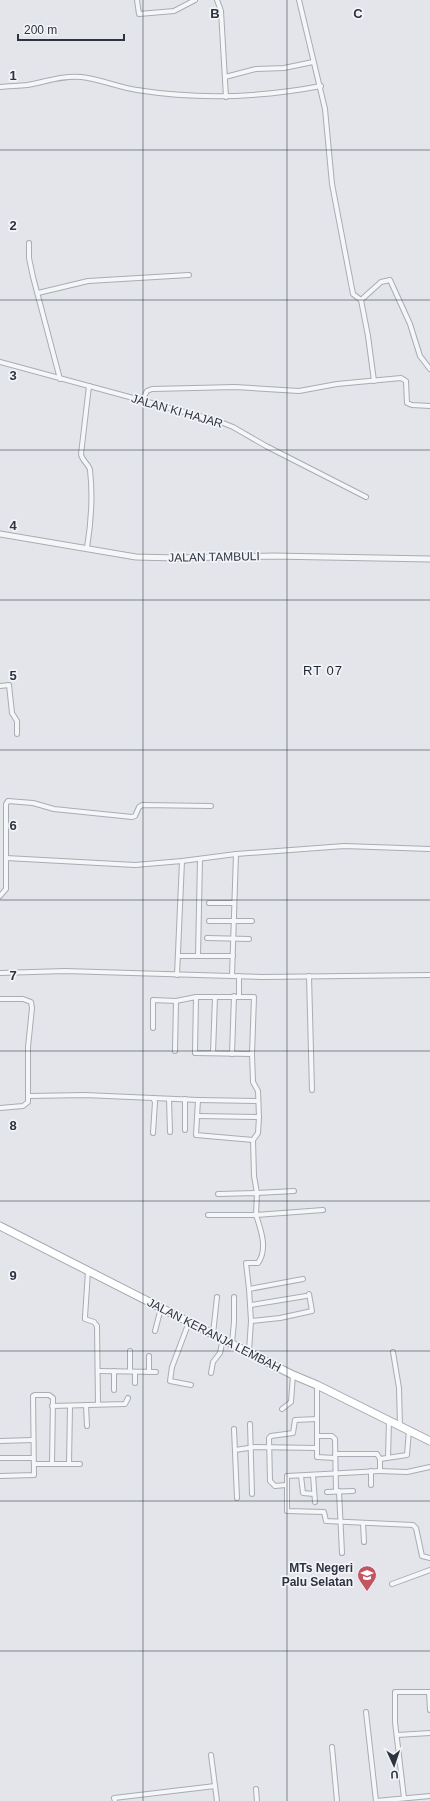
<svg xmlns="http://www.w3.org/2000/svg" width="430" height="1801" viewBox="0 0 430 1801" font-family="Arial,sans-serif">
	<style>
		.lines { fill: none; stroke-linecap: round; stroke-linejoin: round }
		.minor-casing { stroke: #a9acb4; stroke-width: 6 }
		.tertiary-casing { stroke: #a9acb4; stroke-width: 7 }
		.primary-casing { stroke: #a4a9b4; stroke-width: 9 }
		.minor { stroke: #f5f6f8; stroke-width: 4 }
		.tertiary { stroke: #f5f6f8; stroke-width: 5 }
		.primary { stroke: #fff; stroke-width: 7 }
		.grid { fill: none; stroke: #2d3340; stroke-width: 1; stroke-opacity: 0.55 }
		.labels { text-anchor: middle; dominant-baseline: central; stroke-width: 3.5; stroke-linejoin: round; paint-order: stroke }
		.street-label { font-size: 12px; fill: #2d3340; stroke: #f3f4f7 }
		.poi-label { font-size: 12px; font-weight: bold; fill: #2d3340; stroke: #f3f4f7; text-anchor: end }
		.neighbourhood-label { font-size: 13px; letter-spacing: 1px; fill: #1f2431; stroke: #f3f4f7 }
		.grid-label { font-size: 13px; text-anchor: middle; font-weight: bold; fill: #2d3340; stroke: #f3f4f7; stroke-width: 3.5; stroke-linejoin: round; paint-order: stroke }
	</style>
	<rect width="100%" height="100%" fill="#e3e5ea"/>
	<g class="lines">
		<g class="minor-casing">
			<g id="minor">
				<path d="M137,0L139,14L174,11L195,0"/>
				<path d="M217,0L221,11L226,97"/>
				<path d="M299,0L325,109L332,184L353,294L361,300L368,336L374,381"/>
				<path d="M225,77L256,69L284,68L313,62"/>
				<path d="M0,87C9,86 18,86 27,85C45,82 63,75 81,77C100,79 118,87 137,90C200,100 258,98 321,86"/>
				<path d="M29,243V258L33,277L60,379"/>
				<path d="M38,293L88,281L189,275"/>
				<path d="M361,300L381,282L390,280L410,324L420,356L430,369"/>
				<path d="M0,362L218,421L233,427L266,446L366,497"/>
				<path d="M142,400L147,391L152,389L235,387L299,391L337,384L401,378L406,381L407,403L412,405L430,406"/>
				<path d="M87,548C91,523 93,496 90,470C89,464 82,461 81,454L89,386"/>
				<path d="M0,686L9,685L12,713L17,721V734"/>
				<path d="M6,858L135,865L182,861L236,854L344,846L430,849"/>
				<path d="M0,896L6,889V804L8,801L33,803L54,809L132,817L135,816L139,807L142,805L211,806"/>
				<path d="M209,903H234"/>
				<path d="M209,921H252"/>
				<path d="M207,938L249,939"/>
				<path d="M178,956H233"/>
				<path d="M198,956L200,859"/>
				<path d="M0,973L65,971L262,977L430,975"/>
				<path d="M177,975L182,861"/>
				<path d="M232,976L236,854"/>
				<path d="M309,976L312,1090"/>
				<path d="M239,996V976"/>
				<path d="M0,999H23L31,1002L32,1008L28,1047V1102L23,1106L0,1108"/>
				<path d="M153,1028V1000L176,1001L196,997H254L252,1054L195,1053L196,997"/>
				<path d="M175,1051L176,1001"/>
				<path d="M213,1053L215,997"/>
				<path d="M232,1054L234,996"/>
				<path d="M252,1054L253,1082L258,1091L259,1117L258,1133L253,1140L254,1176L257,1193L294,1191"/>
				<path d="M29,1096L85,1095L198,1100L196,1135L253,1140"/>
				<path d="M169,1099L170,1132"/>
				<path d="M185,1099V1130"/>
				<path d="M198,1100L258,1101"/>
				<path d="M197,1116L259,1117"/>
				<path d="M153,1133L155,1102L153,1098"/>
				<path d="M218,1194L257,1193L256,1215L323,1210"/>
				<path d="M208,1215H256C261,1230 268,1249 258,1263H246L249,1289"/>
				<path d="M88,1271L85,1317V1319L94,1322L97,1326L98,1404"/>
				<path d="M251,1305L306,1296"/>
				<path d="M251,1321L280,1318L312,1311L309,1294"/>
				<path d="M189,1322L172,1367L170,1381L191,1385"/>
				<path d="M155,1331L161,1308"/>
				<path d="M213,1334L217,1297"/>
				<path d="M232,1343L234,1322V1297"/>
				<path d="M130,1351V1371"/>
				<path d="M249,1351L251,1321L249,1289L303,1279"/>
				<path d="M393,1352L399,1388L400,1426"/>
				<path d="M149,1356V1372"/>
				<path d="M98,1371L156,1372"/>
				<path d="M114,1371V1390"/>
				<path d="M211,1373L213,1362L220,1353L223,1339"/>
				<path d="M135,1383V1372"/>
				<path d="M317,1385V1436H332L335,1439L336,1491"/>
				<path d="M86,1405L87,1426"/>
				<path d="M52,1406L125,1404L128,1398"/>
				<path d="M282,1409L291,1402L293,1375"/>
				<path d="M250,1424L252,1494"/>
				<path d="M234,1429L237,1498"/>
				<path d="M317,1436V1448"/>
				<path d="M0,1441L33,1440"/>
				<path d="M235,1450L255,1447L317,1448V1457L335,1458"/>
				<path d="M335,1454H377L380,1459V1471L287,1476V1511L324,1512L326,1521L413,1525L416,1528L422,1556L430,1558"/>
				<path d="M388,1457L389,1420"/>
				<path d="M0,1458H33"/>
				<path d="M380,1459L407,1455L409,1430"/>
				<path d="M34,1464H80"/>
				<path d="M69,1464L70,1406"/>
				<path d="M371,1471V1485"/>
				<path d="M379,1471L407,1472L430,1467"/>
				<path d="M313,1475L315,1502"/>
				<path d="M0,1476L34,1475L33,1396L35,1395H49L53,1398L52,1464"/>
				<path d="M301,1476L303,1493L314,1494"/>
				<path d="M286,1485L275,1486L270,1481L269,1438L271,1436L293,1433L295,1420L317,1419"/>
				<path d="M339,1491L342,1553"/>
				<path d="M327,1492L353,1491"/>
				<path d="M363,1523L364,1542"/>
				<path d="M392,1584L430,1570"/>
				<path d="M429,1692L430,1710"/>
				<path d="M366,1712L376,1801"/>
				<path d="M397,1735L430,1733"/>
				<path d="M332,1747L337,1801"/>
				<path d="M211,1755L217,1801"/>
				<path d="M256,1789L257,1801"/>
				<path d="M404,1798L395,1722V1692H430"/>
				<path d="M115,1801L114,1798L215,1786"/>
				<path d="M376,1801L430,1796"/>
			</g>
		</g>
		<g class="tertiary-casing">
			<path id="tertiary" d="M0,534L136,557L177,558L273,556L430,559"/>
		</g>
		<g class="primary-casing">
			<path id="primary" d="M0,1226L293,1375L317,1385L430,1441"/>
		</g>
		<use href="#minor" class="minor"/>
		<use href="#tertiary" class="tertiary"/>
		<use href="#primary" class="primary"/>
	</g>
	<path class="grid" d="M143,0V1801M287,0V1801M0,150H430M0,300H430M0,450H430M0,600H430M0,750H430M0,900H430M0,1051H430M0,1201H430M0,1351H430M0,1501H430M0,1651H430"/>
	<defs>
		<g id="school-pin" transform="scale(1)"><path d="M0 17L-7.5 6A9.5 9.5 0 1 1 7.5 6Z" fill="#c15661" stroke="#f3f4f7"/><path d="M0-5L7-2L0 1L-7-2ZM-4 1L0 2.5L4 1V4Q0 6-4 4Z" fill="#fff"/></g>
	</defs>
	<g fill-rule="evenodd">
		<use href="#school-pin" x="367" y="1575"/>
	</g>
	<g class="labels">
		<g class="street-label">
			<text transform="translate(177 411) rotate(16)">JALAN KI HAJAR</text>
			<text transform="translate(214 557) rotate(-1)">JALAN TAMBULI</text>
			<text transform="translate(214 1335) rotate(27)">JALAN KERANJA LEMBAH</text>
		</g>
		<g class="poi-label">
			<text x="353" y="1568">MTs Negeri<tspan x="353" dy="14">Palu Selatan</tspan></text>
		</g>
		<g class="neighbourhood-label">
			<text x="323" y="670">RT 07</text>
		</g>
	</g>
	<g class="grid-label">
		<text x="215" y="18">B</text>
		<text x="358" y="18">C</text>
		<text x="13" y="80">1</text>
		<text x="13" y="230">2</text>
		<text x="13" y="380">3</text>
		<text x="13" y="530">4</text>
		<text x="13" y="680">5</text>
		<text x="13" y="830">6</text>
		<text x="13" y="980">7</text>
		<text x="13" y="1130">8</text>
		<text x="13" y="1280">9</text>
	</g>
	<g transform="translate(394 1765) rotate(177)" stroke="#f3f4f7" stroke-width="3" paint-order="stroke">
	<path d="M0-3L7 15L0 10L-7 15Z" fill="#2d3340"/>
	<text y="-6" font-size="11" font-weight="bold" text-anchor="middle" fill="#2d3340">U</text>
	</g>
	<path d="M18 34v6h106v-6" fill="none" stroke="#2d3340" stroke-width="2"/>
	<text x="24" y="34" font-size="12" fill="#2d3340" stroke="#f3f4f7" stroke-width="3" paint-order="stroke">200 m</text>
</svg>
